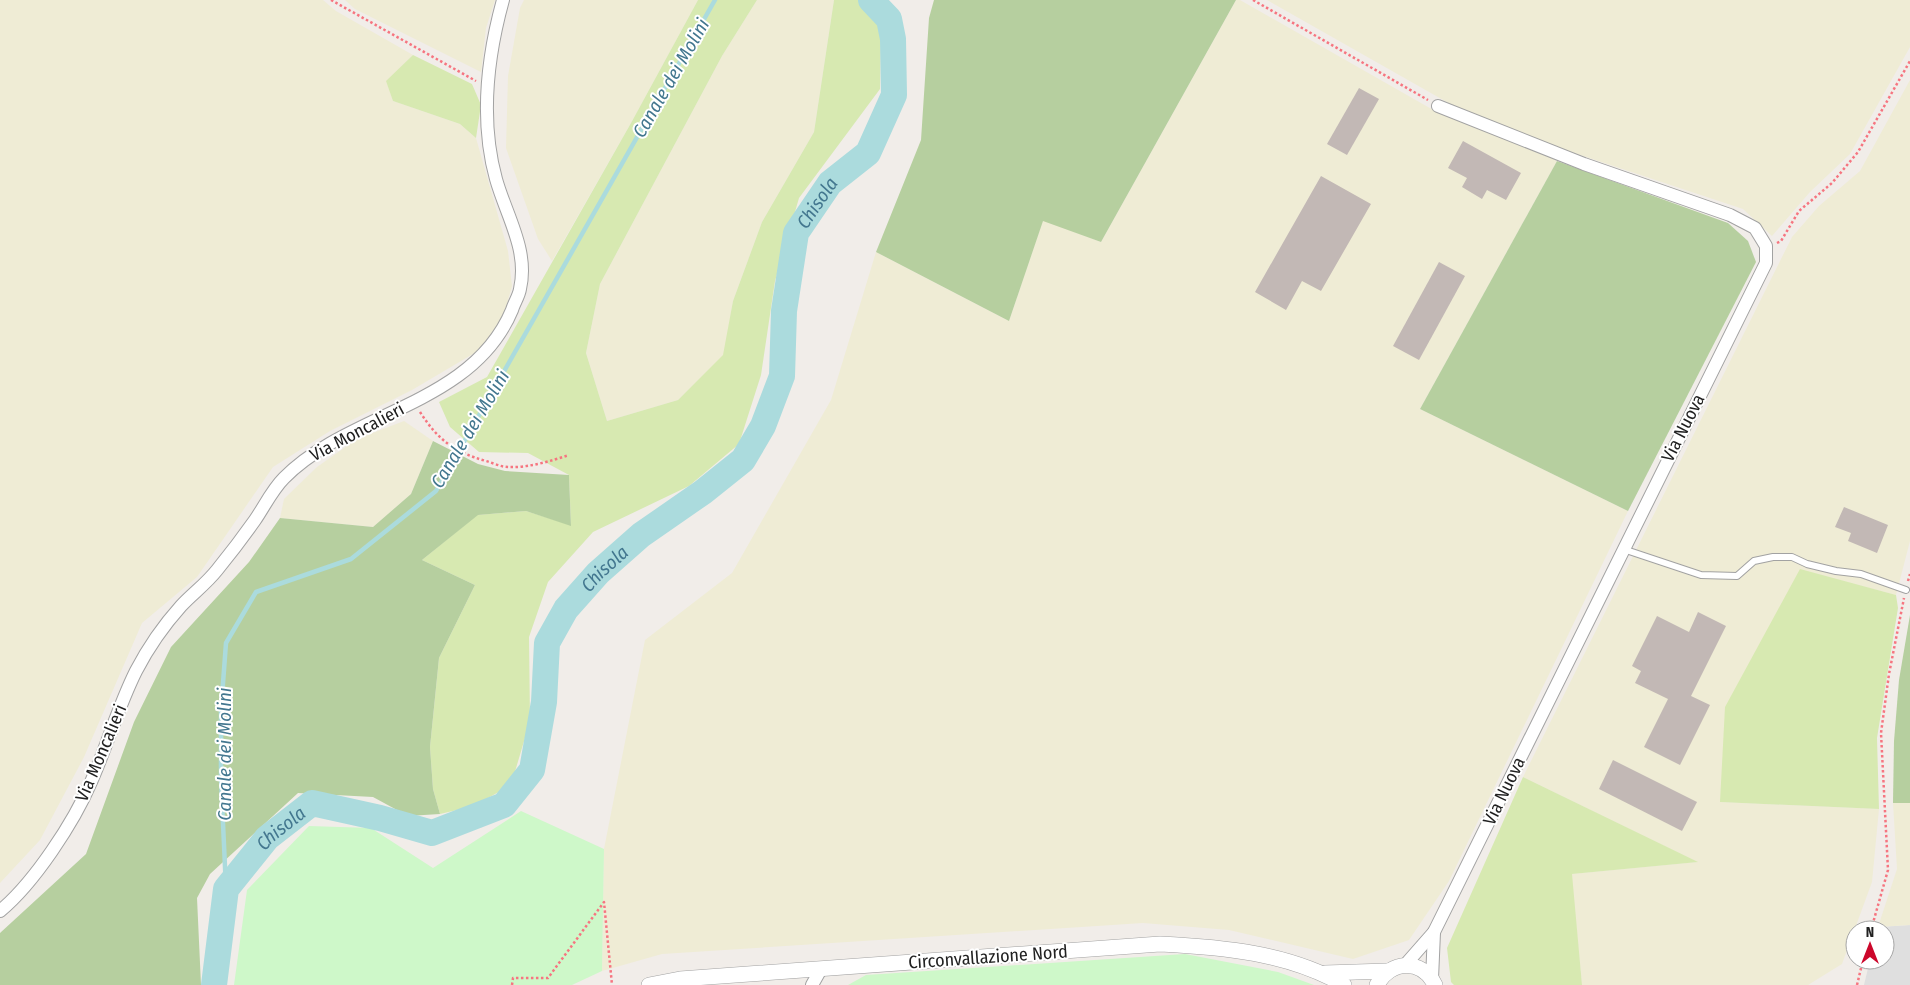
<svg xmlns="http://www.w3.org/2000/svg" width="1910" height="985" viewBox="0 0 1910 985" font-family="'Fira Sans Condensed',sans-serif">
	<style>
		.residential { fill: #dfdfdf }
		.farmland { fill: #efecd5 }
		.grass { fill: #d7e9b1 }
		.forest { fill: #b6cf9f }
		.park { fill: #cef8c9 }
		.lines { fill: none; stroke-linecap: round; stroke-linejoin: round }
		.stream { stroke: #abdbdd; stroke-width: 4.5 }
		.river { stroke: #abdbdd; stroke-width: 26 }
		.building { fill: #c2b8b5 }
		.service-casing { stroke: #a2a2a2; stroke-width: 8 }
		.minor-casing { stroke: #a2a2a2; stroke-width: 14 }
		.tertiary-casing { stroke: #a2a2a2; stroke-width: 16 }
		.path { stroke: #f67580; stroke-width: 2.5; stroke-dasharray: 2.5 2.5; stroke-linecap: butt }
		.service { stroke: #fff; stroke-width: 6 }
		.minor { stroke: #fff; stroke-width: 12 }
		.tertiary { stroke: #fff; stroke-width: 15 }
		.labels { text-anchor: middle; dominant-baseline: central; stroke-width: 4; stroke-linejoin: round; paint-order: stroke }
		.street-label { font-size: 18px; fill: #212121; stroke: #fff }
		.water-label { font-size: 19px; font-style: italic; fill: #43778f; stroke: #fff }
	</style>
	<rect width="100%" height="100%" fill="#f1ede9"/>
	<path class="residential" d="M1910,925V985H1864L1870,960H1885V930H1878V927Z"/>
	<g class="farmland">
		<path d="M0,0H323L336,11L413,55L387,81L393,101L460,124L476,138L508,251L512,286L503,318L478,351L412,390L330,431L273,467L197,577L142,623L84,757L40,840L0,883Z"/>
		<path d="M345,0H495L486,28L481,72L355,9Z"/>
		<path d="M524,0H698L631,123L552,261L538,239L506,148L508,76L520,8Z"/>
		<path d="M757,0H834L814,132L762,222L733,301L724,355L678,400L607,421L586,353L600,284L722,56Z"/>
		<path d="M1236,0H1240L1435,111L1544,154L1557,161L1420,409L1628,511L1449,881L1409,940L1353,959L1229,930L1143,923L662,954L602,971L604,849L645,640L732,573L831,400L876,252L1009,321L1043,220L1101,242Z"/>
		<path d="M1267,0H1910V47L1850,154L1810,192L1772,236L1743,209L1562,149L1452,105Z"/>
		<path d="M1910,80V541L1896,595L1800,570L1720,802L1879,809L1872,882L1842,964L1808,985H1582L1571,874L1697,862L1523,777L1792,237L1819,206L1860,171Z"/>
		<path d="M404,421L433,441L411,494L373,527L280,518L284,499L317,467L357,439Z"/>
		<path d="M1893,803H1910V925L1878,927L1897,869Z"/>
	</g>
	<g class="grass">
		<path d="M698,0H757L722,56L600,284L586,353L607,421L678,400L723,355L733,301L762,222L814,132L834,0H864L881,26L880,89L799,198L775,281L761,375L739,444L689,486L593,532L548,582L529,637L530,721L511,785L474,806L440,814L433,789L430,747L439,658L475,585L422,560L477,515L526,511L571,525L569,475L528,453L479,452L450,427L439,402L487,377L631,123Z"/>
		<path d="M413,55L472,84L481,105L476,138L460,124L393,101L386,81Z"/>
		<path d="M1800,569L1896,595L1898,608L1877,738L1879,809L1720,802L1725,707Z"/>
		<path d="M1523,777L1698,862L1572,874L1582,985H1454L1451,982L1447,948Z"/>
	</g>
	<g class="forest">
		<path d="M934,0H1236L1101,242L1043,221L1009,321L876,252L921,140L929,18Z"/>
		<path d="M1557,161L1728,223L1748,241L1756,262L1628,511L1420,409Z"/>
		<path d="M433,441L478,464L505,471L569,475L571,526L526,511L478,515L422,560L475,585L439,658L430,747L433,789L440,814L408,816L373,797L298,793L210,874L197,898L201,985H0V933L86,854L134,722L171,647L249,562L280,518L373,527L411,494Z"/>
		<path d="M1910,615V803H1893L1894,741L1899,680Z"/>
	</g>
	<g class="park">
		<path d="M521,811L604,849L602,971L572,985H234L247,890L309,826L371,828L433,868Z"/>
		<path d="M1185,954L1278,972L1314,985H848L866,975Z"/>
	</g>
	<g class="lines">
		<path class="stream" d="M226,889L221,779V710L226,643L256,592L351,559L436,491L715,0"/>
		<path class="river" id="s1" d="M214,985L226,889L267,838L312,803L380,818L432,833L504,805L532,770L544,702L547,643L566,609L598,573L641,535L703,492L743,460L763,426L782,376L784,311L796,233L830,183L868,153L894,95L893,39L889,19L871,0"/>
	</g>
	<g class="building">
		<path d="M1359,88L1379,99L1347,155L1327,144Z"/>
		<path d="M1463,141L1521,173L1506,200L1487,190L1482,199L1462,187L1467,178L1448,168Z"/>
		<path d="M1321,176L1371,204L1321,291L1302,281L1286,310L1255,292Z"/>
		<path d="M1439,262L1465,276L1419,360L1393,346Z"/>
		<path d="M1844,507L1888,525L1877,553L1848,541L1851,533L1835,527Z"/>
		<path d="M1698,612L1726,626L1691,696L1710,705L1680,765L1644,747L1668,699L1635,683L1641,671L1632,666L1657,616L1689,632Z"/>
		<path d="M1613,760L1697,802L1682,831L1599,789Z"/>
	</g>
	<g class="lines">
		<g class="service-casing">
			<path id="service" d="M1623,549L1701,575L1737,576L1754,561L1773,557H1792L1807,564L1836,571L1861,574L1906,590"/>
		</g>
		<g class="minor-casing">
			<g id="minor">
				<path d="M0,911C34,883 74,822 91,782C107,746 118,707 136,671C148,648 163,626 181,606C192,594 206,584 217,570C230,554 243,537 255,520C264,507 272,490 284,478C350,411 472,406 512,310C514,303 519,296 520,289C529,250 506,215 496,179C480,121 487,58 503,0"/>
				<path d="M1405,965L1434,932L1766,263V246L1755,228L1730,215L1584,164L1438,106"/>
				<path d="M1432,979L1434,932"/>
				<path d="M812,985L821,969"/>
			</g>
		</g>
		<g class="tertiary-casing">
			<g id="tertiary">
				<path d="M1325,973L1387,971"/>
				<path d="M649,985L680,979L1160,944C1223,947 1289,953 1344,985"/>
				<path d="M1377,985C1390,960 1422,958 1435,985"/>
			</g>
		</g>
		<g class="path">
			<path d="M331,0L476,81"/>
			<path d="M1253,0L1428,100"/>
			<path d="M1777,243L1781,241L1799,211L1832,183L1858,152L1910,61"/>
			<path d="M420,412C438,440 454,452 486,461C493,463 501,467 508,467C528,468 551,461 569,455"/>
			<path d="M1908,581L1910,574"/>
			<path d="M1871,930L1888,870L1881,733L1889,674L1904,598"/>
			<path d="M512,985L513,978H548L604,902L612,985"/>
			<path d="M1857,985L1863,960"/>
		</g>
		<use href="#service" class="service"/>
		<use href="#minor" class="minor"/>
		<use href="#tertiary" class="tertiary"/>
	</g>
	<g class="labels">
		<g class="street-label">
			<text transform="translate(1683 428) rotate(-63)">Via Nuova</text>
			<text transform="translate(357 432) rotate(-28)">Via Moncalieri</text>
			<text transform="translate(101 753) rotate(-67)">Via Moncalieri</text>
			<text transform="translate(1504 791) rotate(-64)">Via Nuova</text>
			<text transform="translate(988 957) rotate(-4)">Circonvallazione Nord</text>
		</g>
		<g class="water-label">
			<text transform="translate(671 78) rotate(-60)">Canale dei Molini</text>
			<text stroke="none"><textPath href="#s1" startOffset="1138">Chisola</textPath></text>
			<text transform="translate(470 429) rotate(-59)">Canale dei Molini</text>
			<text stroke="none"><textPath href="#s1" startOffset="688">Chisola</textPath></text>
			<text transform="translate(224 754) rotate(-90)">Canale dei Molini</text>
			<text stroke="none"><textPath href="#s1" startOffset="179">Chisola</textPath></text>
		</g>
	</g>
	<g transform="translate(1870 945)"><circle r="24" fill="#ffffff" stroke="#a6a6a6"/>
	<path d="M0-4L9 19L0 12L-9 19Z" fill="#cc072b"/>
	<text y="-8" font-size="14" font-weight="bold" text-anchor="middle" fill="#212121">N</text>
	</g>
</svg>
